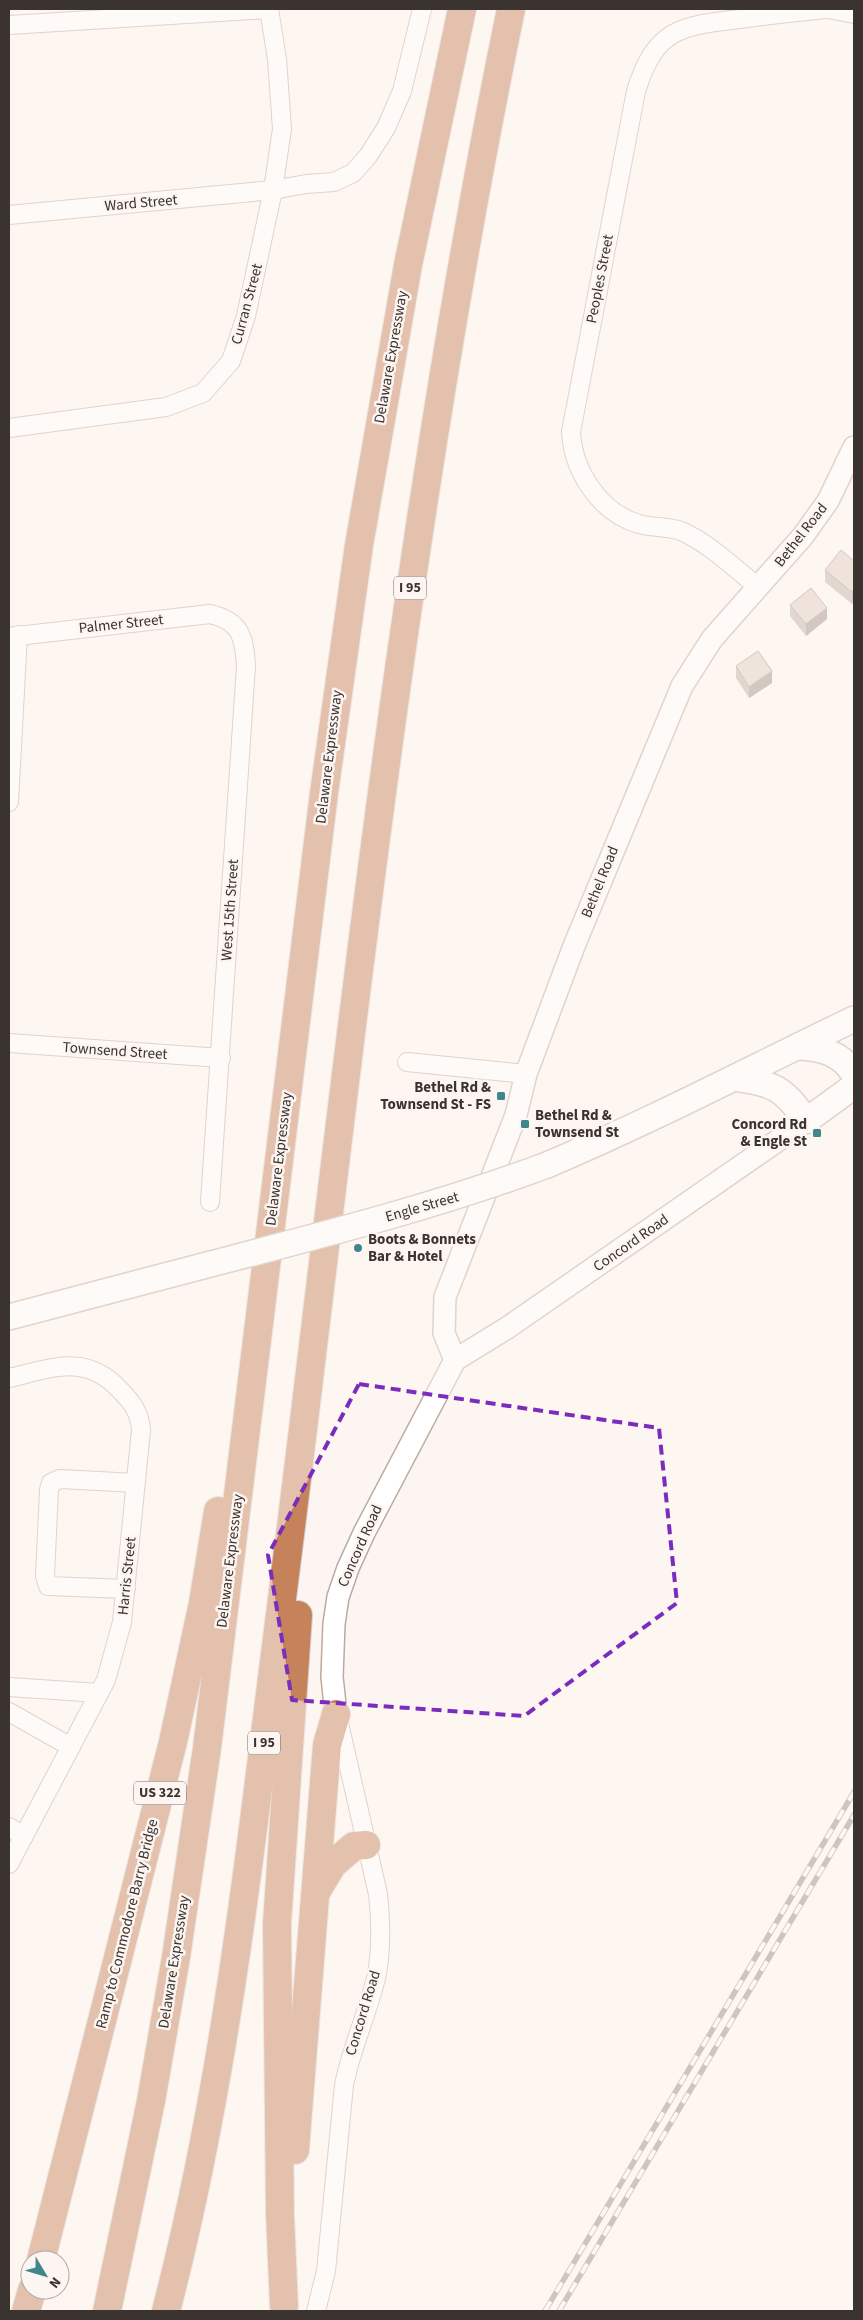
<svg xmlns="http://www.w3.org/2000/svg" width="863" height="2320" viewBox="0 0 863 2320" font-family="'Source Sans 3',sans-serif">
	<style>
		.lines { fill: none; stroke-linecap: round; stroke-linejoin: round }
		.minor-casing { stroke: #bdaaa0; stroke-width: 20 }
		.tertiary-casing { stroke: #bdaaa0; stroke-width: 24 }
		.secondary-casing { stroke: #bdaaa0; stroke-width: 28 }
		.motorway-casing { stroke: #d4d2d1; stroke-width: 30 }
		.minor { stroke: #fff; stroke-width: 18 }
		.tertiary { stroke: #fff; stroke-width: 21 }
		.secondary { stroke: #fff; stroke-width: 25 }
		.motorway { stroke: #c6825b; stroke-width: 28 }
		.rail-casing { stroke: #908985; stroke-width: 5.5 }
		.rail { stroke: #fdf5f1; stroke-width: 4; stroke-dasharray: 11; stroke-linecap: butt }
		.secondary-bridge-casing { stroke: #bdaaa0; stroke-width: 28; stroke-linecap: butt }
		.secondary-bridge { stroke: #fff; stroke-width: 25 }
		.wall { fill: #c2b0a8 }
		.shaded-wall { fill: #9e9088 }
		.building { fill: #e1cdc3; stroke: #9e9088 }
		.marked { fill: none; stroke: #7b2cbf; stroke-width: 4; stroke-dasharray: 10 6; stroke-linejoin: round }
		.poi-dot { fill: #3f878c; stroke: #fdf5f1; stroke-width: 2 }
		.labels { text-anchor: middle; dominant-baseline: central; stroke-width: 5; stroke-linejoin: round; paint-order: stroke }
		.shield { fill: #fdf5f1; stroke: #746d69; stroke-width: 1 }
		.shield-label { font-size: 14px; font-weight: bold; fill: #3a332f }
		.street-label { font-size: 15px; fill: #3a332f; stroke: #fdf5f1 }
		.poi-label { font-size: 15px; font-weight: bold; fill: #3a332f; stroke: #fdf5f1; text-anchor: end }
	</style>
	<rect width="100%" height="100%" fill="#fdf5f1"/>
	<g class="lines">
		<g class="minor-casing">
			<g id="minor">
				<path d="M828,9L854,14"/>
				<path d="M9,25L269,9"/>
				<path d="M9,215L273,190L306,184L334,182L353,173L368,156L386,128L402,91L422,9"/>
				<path d="M9,428L166,407L203,393L231,361L246,316L273,190L282,129L277,59L269,9"/>
				<path d="M758,587C734,568 709,543 681,531C668,526 652,528 639,524C600,513 573,471 571,432L636,91C656,28 680,26 740,19C768,15 796,12 825,9"/>
				<path d="M9,637L210,614C241,621 244,637 246,666L210,1202"/>
				<path d="M9,802L18,635"/>
				<path d="M9,1043L221,1058"/>
				<path d="M407,1062L526,1074"/>
				<path d="M9,1378C52,1368 86,1353 120,1390C132,1402 140,1413 141,1430L122,1622L106,1680L9,1864"/>
				<path d="M126,1589L48,1586L45,1576L49,1490L51,1483L60,1479L136,1483"/>
				<path d="M9,1687L99,1693"/>
				<path d="M9,1712L71,1747"/>
				<path d="M9,1827L24,1836"/>
				<path d="M316,2311L326,2271L344,2085C351,2049 367,2015 376,1978C382,1950 381,1922 378,1894L338,1719"/>
			</g>
		</g>
		<g class="tertiary-casing">
			<g id="tertiary">
				<path d="M455,1360L444,1333L445,1297L516,1115L526,1074L574,946L682,686L712,639L803,536L828,501L854,447"/>
				<path d="M336,1714L332,1677L334,1624L338,1597L348,1568L364,1533L455,1360L507,1328L806,1121"/>
			</g>
		</g>
		<g class="secondary-casing">
			<g id="secondary">
				<path d="M798,1047C822,1048 841,1053 854,1074"/>
				<path d="M734,1078C772,1083 785,1088 806,1121L854,1086"/>
				<path d="M547,1165C651,1121 752,1068 854,1019"/>
				<path d="M9,1317L203,1266"/>
			</g>
		</g>
		<g class="motorway-casing">
			<g id="motorway">
				<path d="M316,1892L333,1864L354,1846L366,1845"/>
				<path d="M295,2150L327,1745L336,1714"/>
				<path d="M41,2260L173,1742L203,1603L218,1511"/>
				<path d="M284,2306L280,2215L277,1924L298,1615"/>
				<path d="M26,2311L32,2290"/>
				<path d="M107,2311L151,2101L176,1957L207,1748L324,793L359,545L408,265L462,9"/>
				<path d="M166,2311C211,2138 237,1959 259,1781C275,1661 289,1541 304,1421C361,949 415,475 511,9"/>
			</g>
		</g>
		<use href="#minor" class="minor"/>
		<use href="#tertiary" class="tertiary"/>
		<use href="#secondary" class="secondary"/>
		<use href="#motorway" class="motorway"/>
		<g class="rail-casing">
			<g id="rail">
				<path d="M545,2311L854,1792"/>
				<path d="M559,2311L854,1815"/>
			</g>
		</g>
		<use href="#rail" class="rail"/>
		<g class="secondary-bridge-casing">
			<path id="secondary-bridge" d="M203,1266C318,1236 434,1207 547,1165"/>
		</g>
		<use href="#secondary-bridge" class="secondary-bridge"/>
	</g>
	<g class="wall">
		<path d="M854,561V601L852,604L825,582V570Z"/>
		<path d="M790,605L827,619L806,636L790,616Z"/>
		<path d="M736,666L772,683L749,698L736,678Z"/>
	</g>
	<g class="shaded-wall">
		<path d="M854,589V601L852,604V592Z"/>
		<path d="M827,608V619L806,636V624Z"/>
		<path d="M772,671V683L749,698V687Z"/>
	</g>
	<g class="building">
		<path d="M841,550L854,561V589L852,592L825,570Z"/>
		<path d="M811,588L827,608L806,624L790,605Z"/>
		<path d="M758,651L772,671L749,687L736,666Z"/>
	</g>
	<path d="M0 0H863V2320H0ZM359,1384L659,1428L677,1603L524,1716L292,1700L268,1555Z" fill="#fdf5f1" fill-opacity=".55" fill-rule="evenodd"/>
	<path class="marked" d="M359,1384L659,1428L677,1603L524,1716L292,1700L268,1555Z"/>
	<g class="poi-dot">
		<rect x="496" y="1091" width="10" height="10" rx="2.5"/>
		<rect x="520" y="1119" width="10" height="10" rx="2.5"/>
		<rect x="812" y="1128" width="10" height="10" rx="2.5"/>
		<circle cx="358" cy="1248" r="5"/>
	</g>
	<g class="labels">
		<g class="shield">
			<rect x="394" y="576.5" width="32" height="23" rx="4"/>
			<rect x="248" y="1731.5" width="32" height="23" rx="4"/>
			<rect x="134" y="1781.5" width="52" height="23" rx="4"/>
		</g>
		<g class="shield-label">
			<text x="410" y="588">I 95</text>
			<text x="264" y="1743">I 95</text>
			<text x="160" y="1793">US 322</text>
		</g>
		<g class="street-label">
			<text transform="translate(141 203) rotate(-5)">Ward Street</text>
			<text transform="translate(600 279) rotate(-79)">Peoples Street</text>
			<text transform="translate(247 304) rotate(-75)">Curran Street</text>
			<text transform="translate(391 357) rotate(-80)">Delaware Expressway</text>
			<text transform="translate(801 535) rotate(-52)">Bethel Road</text>
			<text transform="translate(121 624) rotate(-6)">Palmer Street</text>
			<text transform="translate(329 757) rotate(-83)">Delaware Expressway</text>
			<text transform="translate(600 882) rotate(-68)">Bethel Road</text>
			<text transform="translate(230 910) rotate(-86)">West 15th Street</text>
			<text transform="translate(115 1051) rotate(4)">Townsend Street</text>
			<text transform="translate(279 1159) rotate(-83)">Delaware Expressway</text>
			<text transform="translate(422 1207) rotate(-16)">Engle Street</text>
			<text transform="translate(631 1243) rotate(-35)">Concord Road</text>
			<text transform="translate(360 1546) rotate(-66)">Concord Road</text>
			<text transform="translate(230 1561) rotate(-83)">Delaware Expressway</text>
			<text transform="translate(127 1576) rotate(-84)">Harris Street</text>
			<text transform="translate(127 1924) rotate(-76)">Ramp to Commodore Barry Bridge</text>
			<text transform="translate(174 1962) rotate(-81)">Delaware Expressway</text>
			<text transform="translate(363 2013) rotate(-73)">Concord Road</text>
		</g>
		<g class="poi-label">
			<text x="491" y="1087">Bethel Rd &amp;<tspan x="491" dy="17">Townsend St - FS</tspan></text>
			<text x="535" y="1115" text-anchor="start">Bethel Rd &amp;<tspan x="535" dy="17">Townsend St</tspan></text>
			<text x="807" y="1124">Concord Rd<tspan x="807" dy="17">&amp; Engle St</tspan></text>
			<text x="368" y="1239" text-anchor="start">Boots &amp; Bonnets<tspan x="368" dy="17">Bar &amp; Hotel</tspan></text>
		</g>
	</g>
	<rect width="863" height="2320" fill="none" stroke="#3a332f" stroke-width="20"/>
	<g transform="translate(45 2275) rotate(128)"><circle r="24" fill="#fdf5f1" stroke="#afa7a3"/>
	<path d="M0-4L9 19L0 12L-9 19Z" fill="#3f878c"/>
	<text y="-8" font-size="14" font-weight="bold" text-anchor="middle" fill="#3a332f">N</text>
	</g>
</svg>
